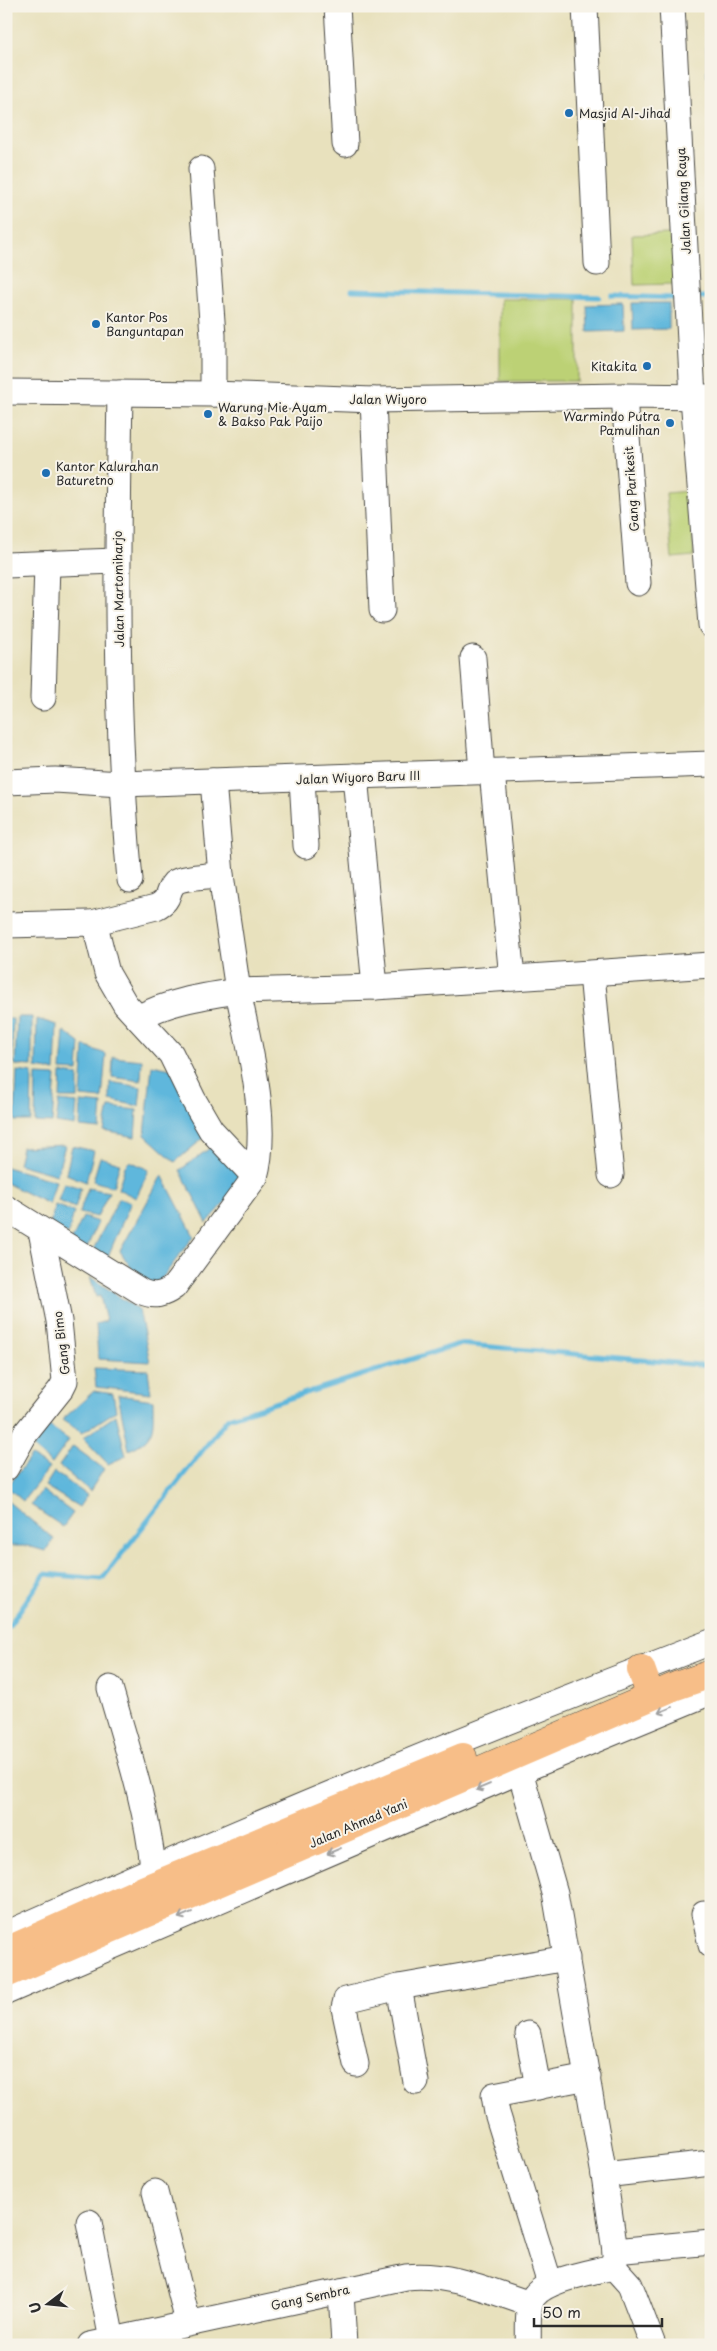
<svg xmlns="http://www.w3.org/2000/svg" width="717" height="2351" viewBox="0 0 717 2351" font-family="'Playpen Sans',sans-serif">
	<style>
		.green { fill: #bcd174; stroke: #747e50 }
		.water { fill: #5fb7dc; stroke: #457184 }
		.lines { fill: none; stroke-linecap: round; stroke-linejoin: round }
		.stream { stroke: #5fb7dc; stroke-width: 5 }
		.minor-casing { stroke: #474641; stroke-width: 27 }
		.highway-casing { stroke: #474641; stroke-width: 29 }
		.minor { stroke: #fff; stroke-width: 25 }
		.highway { stroke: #f7be88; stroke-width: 28 }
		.oneway { stroke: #a0a0a0 }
		.poi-dot { fill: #1f6fb2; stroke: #f7f3e8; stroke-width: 2 }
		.labels { text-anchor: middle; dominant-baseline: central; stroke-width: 4; stroke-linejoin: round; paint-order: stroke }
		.poi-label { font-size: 12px; fill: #2b2b2b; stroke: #f7f3e8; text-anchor: start }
		.street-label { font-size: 12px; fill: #2b2b2b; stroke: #f7f3e8 }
	</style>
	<rect width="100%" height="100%" fill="#f7f3e8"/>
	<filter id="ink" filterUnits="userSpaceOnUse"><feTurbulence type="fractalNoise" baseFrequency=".02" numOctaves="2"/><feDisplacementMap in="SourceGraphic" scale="10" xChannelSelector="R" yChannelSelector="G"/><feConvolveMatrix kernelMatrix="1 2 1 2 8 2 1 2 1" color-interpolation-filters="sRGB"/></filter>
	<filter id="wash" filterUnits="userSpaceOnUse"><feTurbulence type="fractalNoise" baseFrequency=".0096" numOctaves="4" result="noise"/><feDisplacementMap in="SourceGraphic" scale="20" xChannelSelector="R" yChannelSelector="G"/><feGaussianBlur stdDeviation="1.12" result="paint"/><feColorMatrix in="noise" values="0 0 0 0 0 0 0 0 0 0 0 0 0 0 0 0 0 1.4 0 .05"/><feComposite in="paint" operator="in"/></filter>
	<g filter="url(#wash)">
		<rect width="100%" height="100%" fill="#e8e1bd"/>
		<g class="green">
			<path d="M672,234L674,284L634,285L632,235Z"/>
			<rect x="500" y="299" width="77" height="82"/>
			<path d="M689,491L694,556L672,558L666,493Z"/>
		</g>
		<g class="water">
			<path d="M706,32H711V77H707Z"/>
			<path d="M632,303H669V329L633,330Z"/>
			<path d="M623,304L624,331L588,332L587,305Z"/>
			<path d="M17,1017H32V1066L15,1065Z"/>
			<path d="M6,1019H13L12,1063H6Z"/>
			<path d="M37,1019L57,1025L55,1071L36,1068Z"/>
			<path d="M64,1031L80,1043L78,1071L61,1070Z"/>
			<path d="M84,1046L106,1054L102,1099L81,1097Z"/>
			<path d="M113,1057L142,1060L141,1081L112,1077Z"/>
			<path d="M152,1065L171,1069L206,1136L175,1162L145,1135Z"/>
			<path d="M17,1071L32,1073L31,1121H15Z"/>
			<path d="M61,1073L78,1075V1098H60Z"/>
			<path d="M6,1075H12L11,1119H6Z"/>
			<path d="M36,1075L56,1076L52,1123L35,1122Z"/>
			<path d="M110,1082L141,1087L139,1106L110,1100Z"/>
			<path d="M59,1101L77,1103L75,1126L56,1123Z"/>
			<path d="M81,1102L102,1104L100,1129L80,1127Z"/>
			<path d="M109,1107L137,1110L135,1137L104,1131Z"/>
			<path d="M65,1145L57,1175L18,1164L22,1147Z"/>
			<path d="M214,1145L245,1180L207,1223L180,1170Z"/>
			<path d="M72,1146L94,1151L86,1182L66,1174Z"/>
			<path d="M100,1157L120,1163L113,1187L93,1181Z"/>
			<path d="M130,1161L149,1170L136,1198L118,1189L125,1166Z"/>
			<path d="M6,1167L56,1181L49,1204L6,1183Z"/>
			<path d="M162,1175L194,1236L157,1285L141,1283L120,1251Z"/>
			<path d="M64,1183L81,1188L75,1208L58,1201Z"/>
			<path d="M88,1188L109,1192L97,1217L79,1213Z"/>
			<path d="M119,1198L131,1202L106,1261L91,1254Z"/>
			<path d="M55,1205L74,1212L68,1234L49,1228Z"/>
			<path d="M83,1217L98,1222L85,1252L71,1242Z"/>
			<path d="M90,1277L139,1310L150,1362L98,1359L96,1324L106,1321L100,1296L96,1297Z"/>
			<path d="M94,1368L148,1370L151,1393L96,1387Z"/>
			<path d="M94,1391L113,1394L116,1411L82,1433L62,1420Z"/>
			<path d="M118,1395L153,1400C153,1426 157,1438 129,1450Z"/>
			<path d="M116,1415L126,1456L108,1464L83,1438Z"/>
			<path d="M48,1425L69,1440L52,1464L33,1448Z"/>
			<path d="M73,1446L104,1469L90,1491L59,1466Z"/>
			<path d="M31,1456L49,1468L23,1501L7,1487Z"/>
			<path d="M54,1472L87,1495L79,1507L45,1486Z"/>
			<path d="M42,1490L73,1513L63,1527L31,1505Z"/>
			<path d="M6,1500L54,1539L45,1551L28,1546H6Z"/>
		</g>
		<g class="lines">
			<g class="stream">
				<path d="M352,290L599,297"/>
				<path d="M612,296L674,298"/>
				<path d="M694,297H711"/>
				<path d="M6,1630L45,1574L102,1579L228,1418L459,1344L711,1366"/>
			</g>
		</g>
	</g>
	<g filter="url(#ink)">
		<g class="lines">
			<g class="minor-casing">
				<g id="minor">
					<path d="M337,6L345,144"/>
					<path d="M585,6L597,263"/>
					<path d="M672,6L693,397L711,625"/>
					<path d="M201,169L213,335V394"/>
					<path d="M6,392L213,394L373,400L624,396L711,397"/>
					<path d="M120,393C117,556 115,718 130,880"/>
					<path d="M624,396L638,583"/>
					<path d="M373,400L382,610"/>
					<path d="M6,565L117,561"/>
					<path d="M473,658L482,772"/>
					<path d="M43,698L47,564"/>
					<path d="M492,772L512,978"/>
					<path d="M355,776L375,987"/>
					<path d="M302,779L306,846"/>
					<path d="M213,781L221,875L238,991L375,987L711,965"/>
					<path d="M6,782L55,780L121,784L711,764"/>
					<path d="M92,923L156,907C172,899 165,893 174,883C181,877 211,876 221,875"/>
					<path d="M6,925L89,923L95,925L107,973L125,1004L171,1054L193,1099L211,1130L255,1177"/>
					<path d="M592,974L611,1175"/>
					<path d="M6,1208L142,1292C155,1297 163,1295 174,1287L255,1177C270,1123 249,1046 238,991C205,996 168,1001 138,1018"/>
					<path d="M6,1468L25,1434L61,1389L65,1381L59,1321L41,1231"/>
					<path d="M110,1688C127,1748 147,1806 153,1868"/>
					<path d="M520,1771L555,1893L604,2175L615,2251V2261L608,2268C588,2273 534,2281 530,2305C527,2318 529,2332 528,2345"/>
					<path d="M704,1914L711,1945"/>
					<path d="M6,1934C238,1830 473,1733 711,1642"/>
					<path d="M399,1987L416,2082"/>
					<path d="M6,1992L520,1771L711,1692"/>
					<path d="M528,2034L538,2087"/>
					<path d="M356,2064L344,2008L346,2000L399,1987L567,1958"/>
					<path d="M604,2175L711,2163"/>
					<path d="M155,2192L188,2322"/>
					<path d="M89,2222L113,2345"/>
					<path d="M615,2251L711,2242"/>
					<path d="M612,2265L630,2285L653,2345"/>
					<path d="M550,2284L497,2113L494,2095L588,2077"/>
					<path d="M341,2291L344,2345"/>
					<path d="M90,2345L406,2277C448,2272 490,2291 530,2304"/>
				</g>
			</g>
			<g class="highway-casing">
				<g id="highway">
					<path d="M641,1669L646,1683"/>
					<path d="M6,1951L143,1890L463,1757"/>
					<path d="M6,1974L676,1686L711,1674"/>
				</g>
			</g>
			<use href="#minor" class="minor"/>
			<use href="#highway" class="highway"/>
		</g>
		<defs><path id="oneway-shaft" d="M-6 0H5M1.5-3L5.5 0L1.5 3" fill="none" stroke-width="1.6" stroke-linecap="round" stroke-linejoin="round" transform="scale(1.25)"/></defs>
		<g class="oneway">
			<use href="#oneway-shaft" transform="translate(665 1710) rotate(157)"/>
			<use href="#oneway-shaft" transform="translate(483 1787) rotate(157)"/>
			<use href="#oneway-shaft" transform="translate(334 1851) rotate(157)"/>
			<use href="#oneway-shaft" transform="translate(185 1915) rotate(157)"/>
		</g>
	</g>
	<g class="poi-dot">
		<circle cx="569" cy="113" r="5"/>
		<circle cx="96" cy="324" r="5"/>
		<circle cx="647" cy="366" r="5"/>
		<circle cx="208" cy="414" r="5"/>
		<circle cx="670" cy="423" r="5"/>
		<circle cx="46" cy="473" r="5"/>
	</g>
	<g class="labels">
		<g class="poi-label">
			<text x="579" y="113">Masjid Al-Jihad</text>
			<text x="106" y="317">Kantor Pos<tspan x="106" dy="14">Banguntapan</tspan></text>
			<text x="637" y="366" text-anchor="end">Kitakita</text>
			<text x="218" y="407">Warung Mie Ayam<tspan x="218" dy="14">&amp; Bakso Pak Paijo</tspan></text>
			<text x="660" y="416" text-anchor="end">Warmindo Putra<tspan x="660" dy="14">Pamulihan</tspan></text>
			<text x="56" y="466">Kantor Kalurahan<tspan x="56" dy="14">Baturetno</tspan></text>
		</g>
		<g class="street-label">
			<text transform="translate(683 201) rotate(-93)">Jalan Gilang Raya</text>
			<text x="388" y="399">Jalan Wiyoro</text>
			<text transform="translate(631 489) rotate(-94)">Gang Parikesit</text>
			<text transform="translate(118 589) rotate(-91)">Jalan Martomiharjo</text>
			<text transform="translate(358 777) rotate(-2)">Jalan Wiyoro Baru III</text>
			<text transform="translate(61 1343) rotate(-97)">Gang Bimo</text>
			<text transform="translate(358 1823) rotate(-23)">Jalan Ahmad Yani</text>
			<text transform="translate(310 2297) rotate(-12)">Gang Sembra</text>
		</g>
	</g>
	<rect width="717" height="2351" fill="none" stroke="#f7f3e8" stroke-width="25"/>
	<g transform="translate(48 2304) rotate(254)" stroke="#f7f3e8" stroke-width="4" paint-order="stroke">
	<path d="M0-4L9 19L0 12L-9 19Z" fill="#2b2b2b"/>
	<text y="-8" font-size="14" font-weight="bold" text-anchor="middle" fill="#2b2b2b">U</text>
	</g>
	<path d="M534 2318v8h128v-8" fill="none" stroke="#2b2b2b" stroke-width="2.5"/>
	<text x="542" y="2318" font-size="15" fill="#2b2b2b" stroke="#f7f3e8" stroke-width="4" paint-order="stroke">50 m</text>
</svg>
